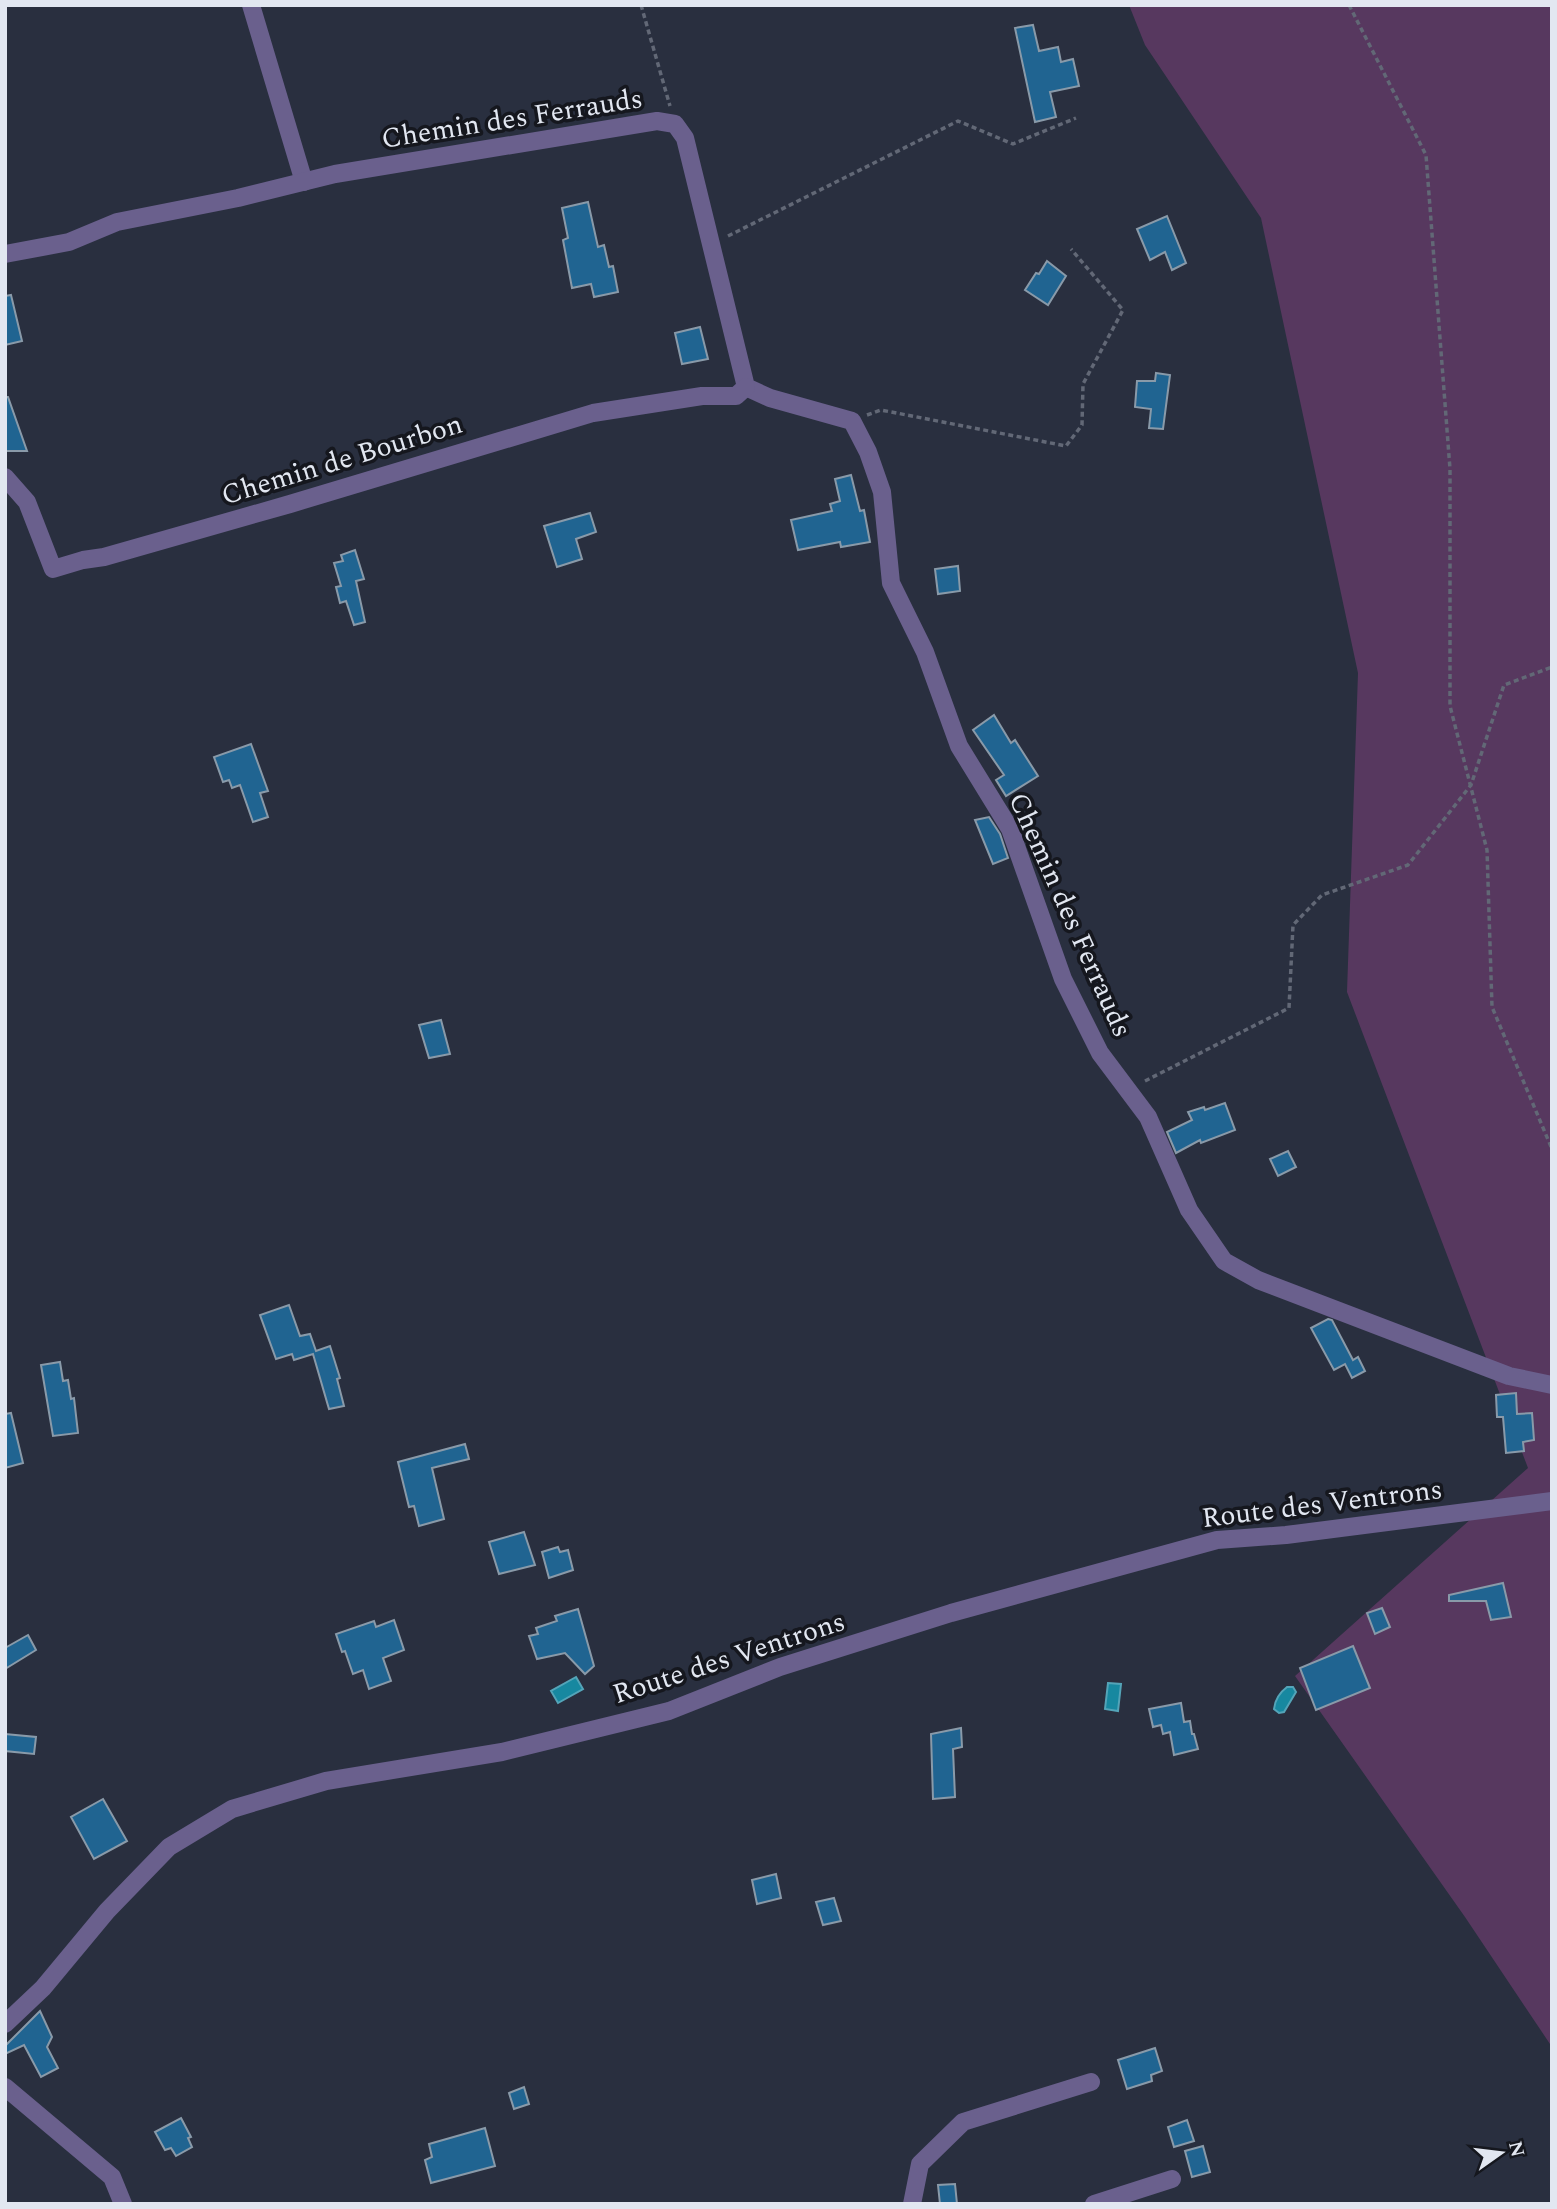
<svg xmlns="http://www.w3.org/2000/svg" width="1557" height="2209" viewBox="0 0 1557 2209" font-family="Spectral,serif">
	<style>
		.green { fill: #57385f }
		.water { fill: #1788a0; stroke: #54a4b8; stroke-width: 2 }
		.building { fill: #206491; stroke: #899aa9; stroke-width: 2 }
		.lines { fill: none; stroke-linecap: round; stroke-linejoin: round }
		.path { stroke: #626876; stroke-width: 3.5; stroke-dasharray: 5 3.5; stroke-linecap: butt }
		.minor { stroke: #6a608d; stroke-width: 18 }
		.labels { text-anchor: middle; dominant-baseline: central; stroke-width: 7; stroke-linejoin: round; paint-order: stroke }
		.street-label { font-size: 28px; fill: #e2e7f1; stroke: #15171e }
	</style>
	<rect width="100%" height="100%" fill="#292f3f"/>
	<path class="green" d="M1129,5H1552V2047L1465,1917L1295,1676L1528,1468L1347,992L1358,673L1261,218L1145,45Z"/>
	<g class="water">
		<path d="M576,1677L583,1689L558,1703L551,1691Z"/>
		<path d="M1108,1683L1121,1684L1118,1711L1105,1709Z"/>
		<path d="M1287,1687H1293L1296,1692L1284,1712L1279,1713L1274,1709C1275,1699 1279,1693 1287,1687Z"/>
	</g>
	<g class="building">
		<path d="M1033,25L1039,51L1058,47L1061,62L1073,59L1079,86L1050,92L1056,117L1035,122L1015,28Z"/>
		<path d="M588,202L598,247L604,245L609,267L613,266L618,292L594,297L591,284L572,288L563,240L568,238L562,208Z"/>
		<path d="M1167,216L1186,263L1172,270L1165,252L1150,260L1137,229Z"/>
		<path d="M1047,261L1066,276L1048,305L1025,290L1036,273L1039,274Z"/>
		<path d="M11,295L22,341L5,345V296Z"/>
		<path d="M700,327L708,359L682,364L675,333Z"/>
		<path d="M1156,373L1170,375L1163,429L1149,428L1151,409L1135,407L1137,381H1155Z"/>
		<path d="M5,397H8L27,451H5Z"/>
		<path d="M851,475L860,511L864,510L870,542L841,547L840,542L798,550L791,520L832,511L830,504L840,501L835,479Z"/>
		<path d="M590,513L596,532L576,539L582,559L557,567L544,526Z"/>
		<path d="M355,550L364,579L356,581L365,622L354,625L346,601L340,603L336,587L341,586L334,563L343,561L341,555Z"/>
		<path d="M958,566L960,591L938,594L935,569Z"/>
		<path d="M994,715L1011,743L1015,740L1038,776L1006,796L996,780L1004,775L973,730Z"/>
		<path d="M251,744L268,791L260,793L268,817L253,822L240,785L232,788L229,780L223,782L214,757Z"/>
		<path d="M989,817L1000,834L1008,858L993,864L975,820Z"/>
		<path d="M441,1020L450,1054L429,1058L419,1025Z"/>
		<path d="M1225,1103L1235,1130L1201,1143L1200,1140L1176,1153L1167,1132L1192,1120L1188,1112L1204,1107L1205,1110Z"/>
		<path d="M1288,1151L1296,1167L1278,1176L1270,1159Z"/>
		<path d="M289,1305L300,1336L310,1334L316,1351L330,1346L340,1378L337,1379L344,1406L329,1409L313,1354L294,1360L292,1354L276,1359L260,1315Z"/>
		<path d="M1328,1319L1332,1320L1353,1360L1358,1357L1365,1371L1352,1378L1345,1364L1334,1370L1311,1328Z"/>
		<path d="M60,1362L63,1381L68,1380L71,1399L74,1398L78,1433L53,1436L41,1365Z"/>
		<path d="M1516,1393L1517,1414L1532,1413L1534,1440L1523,1442L1524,1451L1506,1453L1503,1417H1497L1496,1395Z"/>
		<path d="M11,1413L23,1463L5,1468V1414Z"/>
		<path d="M465,1444L469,1459L432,1468L444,1519L419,1526L414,1506L409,1507L398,1462Z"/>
		<path d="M524,1532L535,1565L499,1574L489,1542Z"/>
		<path d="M558,1547L560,1552L568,1550L573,1570L549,1578L542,1552Z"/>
		<path d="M1503,1583L1511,1617L1491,1620L1486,1601H1449V1595Z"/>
		<path d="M1382,1608L1390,1627L1375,1634L1367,1613Z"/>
		<path d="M578,1609L594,1666L585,1674L565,1653L537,1659L529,1636L538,1634L536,1628L557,1621L555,1616Z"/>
		<path d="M394,1620L404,1650L383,1658L391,1681L369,1689L363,1670L353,1674L345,1651L342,1652L336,1634L374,1621L376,1627Z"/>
		<path d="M28,1635L36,1650L5,1669V1648Z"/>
		<path d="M1353,1646L1370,1688L1316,1710L1300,1668Z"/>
		<path d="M1181,1703L1184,1722L1190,1721L1192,1734H1194L1198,1749L1174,1755L1170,1732L1163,1734L1161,1725L1153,1727L1149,1709Z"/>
		<path d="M961,1728L962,1747L953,1749L955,1797L933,1799L931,1734Z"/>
		<path d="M5,1734L36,1737L34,1754L5,1751Z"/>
		<path d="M103,1799L127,1841L94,1859L71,1817Z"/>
		<path d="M776,1874L781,1898L757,1904L752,1880Z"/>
		<path d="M834,1898L841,1921L823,1925L816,1902Z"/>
		<path d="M40,2011L52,2037L47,2047L58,2068L41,2077L24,2045L5,2054V2046Z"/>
		<path d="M1155,2048L1162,2071L1151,2075L1152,2081L1127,2089L1118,2060Z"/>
		<path d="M524,2087L529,2104L514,2109L509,2093Z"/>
		<path d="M181,2118L191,2137L188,2138L192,2147L176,2156L171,2148L165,2150L155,2132Z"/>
		<path d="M1187,2120L1194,2141L1174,2147L1168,2127Z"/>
		<path d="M485,2128L495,2166L431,2183L425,2160L432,2157L429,2144Z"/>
		<path d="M1203,2146L1210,2172L1192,2177L1185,2151Z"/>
		<path d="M955,2184L957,2204H940L938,2185Z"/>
	</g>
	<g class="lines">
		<g class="path">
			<path d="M641,5L670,106"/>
			<path d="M1349,5L1426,155L1450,469V706L1487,850L1492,1007L1552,1149"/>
			<path d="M728,236L958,121L1013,144L1076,118"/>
			<path d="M867,415L881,410L1066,446L1082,425L1083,384L1123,310L1071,249"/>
			<path d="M1145,1081L1289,1008L1293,925L1322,895L1408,865L1471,785L1504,685L1552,667"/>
		</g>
		<g class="minor">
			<path d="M251,5L304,182"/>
			<path d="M5,254L69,242L117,222L238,198L335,174L657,121L675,124L685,138L746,387L770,398L852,421L868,452L882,492L891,583L925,652L959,746L1010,829L1063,979L1100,1053L1148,1117L1189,1210L1224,1261L1258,1280L1509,1376L1552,1385"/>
			<path d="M5,477L27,502L53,569L83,560L104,557L290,504L593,413L702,396H736L746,387"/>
			<path d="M5,2024L43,1988L107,1911L169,1847L232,1809L326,1781L502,1752L669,1711L780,1667L951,1613L1217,1540L1286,1535L1552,1501"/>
			<path d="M5,2087L112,2177L123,2204"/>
			<path d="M912,2204L920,2164L963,2122L1091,2082"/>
			<path d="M1094,2204L1172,2179"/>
		</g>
	</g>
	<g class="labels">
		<g class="street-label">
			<text transform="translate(512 119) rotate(-9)">Chemin des Ferrauds</text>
			<text transform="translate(342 460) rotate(-17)">Chemin de Bourbon</text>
			<text transform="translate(1070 915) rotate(66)">Chemin des Ferrauds</text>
			<text transform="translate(1322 1504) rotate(-7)">Route des Ventrons</text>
			<text transform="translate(729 1658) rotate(-18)">Route des Ventrons</text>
		</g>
	</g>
	<rect width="1557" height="2209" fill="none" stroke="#e2e7f1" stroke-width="14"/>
	<g transform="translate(1501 2153) rotate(76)" stroke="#15171e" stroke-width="5" paint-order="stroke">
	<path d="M0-5L12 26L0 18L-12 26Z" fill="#e2e7f1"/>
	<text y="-10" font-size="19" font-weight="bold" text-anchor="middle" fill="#e2e7f1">N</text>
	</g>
</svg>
